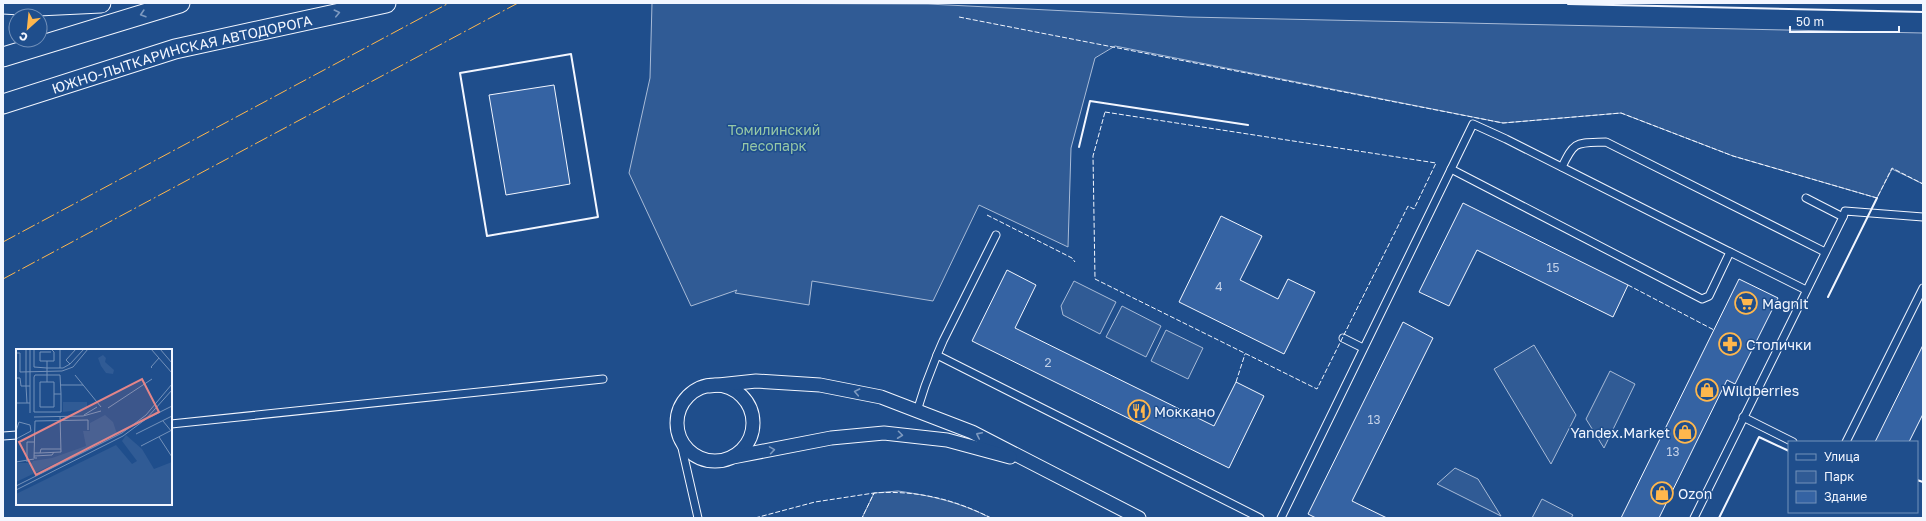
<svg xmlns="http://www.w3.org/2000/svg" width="1926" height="521" viewBox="0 0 1926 521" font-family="'Golos Text',sans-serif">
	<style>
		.green { fill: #305b95; stroke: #a8bbd7 }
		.building { fill: #3563a3; stroke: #f2f6ff }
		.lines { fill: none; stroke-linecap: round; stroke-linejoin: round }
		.lane-casing { stroke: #f2f6ff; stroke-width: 9 }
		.street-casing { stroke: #f2f6ff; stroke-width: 15 }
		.secondary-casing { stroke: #f2f6ff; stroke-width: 21 }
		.lane { stroke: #1f4e8c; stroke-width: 7 }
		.street { stroke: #1f4e8c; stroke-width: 13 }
		.secondary { stroke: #1f4e8c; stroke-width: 19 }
		.fence { stroke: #f2f6ff; stroke-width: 1; stroke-dasharray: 5 2; stroke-linecap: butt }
		.wall { stroke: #f2f6ff; stroke-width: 2 }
		.power { stroke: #ffb74d; stroke-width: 1; stroke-dasharray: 14 3 2 3; stroke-linecap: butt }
		.oneway { stroke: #7e9ac0 }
		.labels { text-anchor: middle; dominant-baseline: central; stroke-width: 3; stroke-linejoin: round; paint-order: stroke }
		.number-label { font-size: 12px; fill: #c3d1e8 }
		.street-label { font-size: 14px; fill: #f2f6ff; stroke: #1f4e8c }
		.park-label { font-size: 14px; fill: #97c8a6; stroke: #1f4e8c }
		.poi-label { font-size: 14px; fill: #f2f6ff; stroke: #1f4e8c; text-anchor: start }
		.inset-road { fill: none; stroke: #7391ba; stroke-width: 1 }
		.view { fill: #e38589; fill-opacity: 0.15; stroke: #e38589; stroke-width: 2 }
		.inset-edge { fill: none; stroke: #f2f6ff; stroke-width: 2 }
	</style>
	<rect width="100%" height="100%" fill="#1f4e8c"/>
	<g class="green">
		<path d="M652,3L928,4L1188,17L1923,33V184L1892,169L1877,198L1733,156L1621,113L1503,123L1115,46L1095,58L1071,148L1068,247L979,205L933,301L812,281L809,305L735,293L737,290L691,306L629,173L650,78Z"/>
		<path d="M1074,281L1116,302L1100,334L1063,315L1061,306Z"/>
		<path d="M1122,306L1161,326L1146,357L1106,337Z"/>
		<path d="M1166,330L1203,348L1188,379L1151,361Z"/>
		<path d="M1534,345L1576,415L1551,464L1494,369Z"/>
		<path d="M1610,371L1635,384L1604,448L1586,419Z"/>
		<path d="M1455,468L1478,479L1501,516L1437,484Z"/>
		<path d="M898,491C933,496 959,502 991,518H862L874,493Z"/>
		<path d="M1542,499L1573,515L1571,518H1532Z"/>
	</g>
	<g class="building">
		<path d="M554,85L570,184L506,195L489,95Z"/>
		<path d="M1463,203L1628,285L1613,317L1477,250L1449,306L1419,292Z"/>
		<path d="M1221,216L1262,236L1240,280L1278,299L1288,279L1315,292L1284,354L1179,302Z"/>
		<path d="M1007,270L1036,285L1015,328L1214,426L1236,382L1264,396L1229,468L972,341Z"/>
		<path d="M1739,279L1778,298L1735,384L1727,380L1659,518H1621Z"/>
		<path d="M1403,322L1433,338L1352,501L1387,518H1316L1308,514Z"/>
		<path d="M1923,345V414L1909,442H1875Z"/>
	</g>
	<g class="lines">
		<g class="lane-casing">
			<g id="lane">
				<path d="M1562,167C1575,140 1576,143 1606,142L1825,252"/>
				<path d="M1451,169L1702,299L1709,296L1730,252L1806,290"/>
				<path d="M1843,217L1845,211L1923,217"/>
				<path d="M996,235L943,341L937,355L1260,518"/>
				<path d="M1343,338L1363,348"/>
				<path d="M917,411L925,386L937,355"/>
				<path d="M1743,417L1793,442"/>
				<path d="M171,424L603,379"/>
				<path d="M679,435L698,518"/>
				<path d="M3,436L17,435"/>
				<path d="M1846,442L1923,288"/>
				<path d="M1281,518L1473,124L1506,139L1730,252"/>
				<path d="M1694,518L1843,217L1806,198"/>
			</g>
		</g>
		<g class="street-casing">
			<g id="street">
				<circle cx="715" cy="423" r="38"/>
				<path d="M709,386L756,381L820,385L881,397L972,432L1139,518"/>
				<path d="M733,457L831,438L884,433L947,440L1010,457"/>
			</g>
		</g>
		<g class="secondary-casing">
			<g id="secondary">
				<path d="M3,4L38,6L101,3"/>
				<path d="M3,57L180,3"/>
				<path id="s1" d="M3,104L175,49L386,3"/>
			</g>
		</g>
		<use href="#lane" class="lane"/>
		<use href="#street" class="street"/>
		<use href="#secondary" class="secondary"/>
		<g class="fence">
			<path d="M959,17L1503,123L1621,113L1733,156L1877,198L1892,168L1923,184"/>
			<path d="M1105,112L1436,163L1414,209L1408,206L1317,389L1095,279L1093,156Z"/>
			<path d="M987,215L1072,258L1075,262"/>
			<path d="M1628,285L1714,330"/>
			<path d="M1236,382L1245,354"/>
			<path d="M873,495L874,493C916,490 954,499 991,518"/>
			<path d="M755,518L815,502L874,493L862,518"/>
		</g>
		<g class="wall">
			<path d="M1568,4L1923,12"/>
			<path d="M571,54L598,217L487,236L460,73Z"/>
			<path d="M1079,147L1090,101L1248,125"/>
			<path d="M1828,297L1877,198"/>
			<path d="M1917,480L1923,482"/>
			<path d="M1719,518L1759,437L1789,451"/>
		</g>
		<g class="power">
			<path d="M3,242L449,3"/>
			<path d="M3,279L518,3"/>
		</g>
	</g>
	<defs><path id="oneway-chevron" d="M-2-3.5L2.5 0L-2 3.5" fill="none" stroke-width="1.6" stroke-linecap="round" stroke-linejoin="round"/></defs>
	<g class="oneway">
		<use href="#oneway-chevron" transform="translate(337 13) rotate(-13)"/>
		<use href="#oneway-chevron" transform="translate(143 14) rotate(163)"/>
		<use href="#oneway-chevron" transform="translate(857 392) rotate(-169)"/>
		<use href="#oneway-chevron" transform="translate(900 435) rotate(7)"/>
		<use href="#oneway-chevron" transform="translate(979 435) rotate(-154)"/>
		<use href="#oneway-chevron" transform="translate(772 450) rotate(-9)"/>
	</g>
	<defs>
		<g id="supermarket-ring" transform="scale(1.15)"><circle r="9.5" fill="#1f4e8c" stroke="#ffb74d" stroke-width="1.5"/><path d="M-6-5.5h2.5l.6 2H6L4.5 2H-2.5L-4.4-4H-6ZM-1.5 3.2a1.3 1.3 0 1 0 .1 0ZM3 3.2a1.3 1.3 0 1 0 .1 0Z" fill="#ffb74d"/></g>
		<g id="pharmacy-ring" transform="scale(1.15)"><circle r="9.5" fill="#1f4e8c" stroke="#ffb74d" stroke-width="1.5"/><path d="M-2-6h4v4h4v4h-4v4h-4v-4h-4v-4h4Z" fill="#ffb74d"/></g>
		<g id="shop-ring" transform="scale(1.15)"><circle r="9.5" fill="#1f4e8c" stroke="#ffb74d" stroke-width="1.5"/><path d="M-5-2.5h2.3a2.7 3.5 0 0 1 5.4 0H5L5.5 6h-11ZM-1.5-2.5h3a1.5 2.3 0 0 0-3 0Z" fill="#ffb74d"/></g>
		<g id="restaurant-ring" transform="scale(1.15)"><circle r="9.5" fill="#1f4e8c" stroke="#ffb74d" stroke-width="1.5"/><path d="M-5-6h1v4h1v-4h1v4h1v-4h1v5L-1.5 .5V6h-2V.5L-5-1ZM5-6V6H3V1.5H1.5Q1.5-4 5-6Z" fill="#ffb74d"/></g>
	</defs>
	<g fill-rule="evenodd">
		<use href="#supermarket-ring" x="1746" y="303"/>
		<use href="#pharmacy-ring" x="1730" y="344"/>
		<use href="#shop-ring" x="1707" y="390"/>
		<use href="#restaurant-ring" x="1139" y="411"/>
		<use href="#shop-ring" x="1685" y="432"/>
		<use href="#shop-ring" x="1662" y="493"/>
	</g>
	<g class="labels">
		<g class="number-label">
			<text x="1553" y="267">15</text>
			<text x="1219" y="286">4</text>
			<text x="1048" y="362">2</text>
			<text x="1374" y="419">13</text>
			<text x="1673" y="451">13</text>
		</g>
		<g class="street-label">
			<text stroke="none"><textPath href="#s1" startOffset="186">ЮЖНО-ЛЫТКАРИНСКАЯ АВТОДОРОГА</textPath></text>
		</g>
		<g class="park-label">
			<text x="774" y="129">Томилинский<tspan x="774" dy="16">лесопарк</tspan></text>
		</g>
		<g class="poi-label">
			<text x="1762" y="303">Magnit</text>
			<text x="1746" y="344">Столички</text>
			<text x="1722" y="390">Wildberries</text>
			<text x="1154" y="411">Моккано</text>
			<text x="1670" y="432" text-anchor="end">Yandex.Market</text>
			<text x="1678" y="493">Ozon</text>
		</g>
	</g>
	<g transform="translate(16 349)">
		<rect width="156" height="156" fill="#1f4e8c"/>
		<path d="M87,6L90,9L89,13L98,21L97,25L90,24L85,17L82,9ZM47,53H71V60L47,63ZM89,66L97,73L101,85L0,133V114H16L17,112L36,109L70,97L67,82H74V74ZM110,86L126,100L138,120L156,113V156H0V145L100,96L116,115L121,112L106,92Z" fill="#305b95"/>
		<path class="inset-road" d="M10,0V37H14M14,0V64M18,0V18L31,19V12H38V3L35,0M44,0V19M60,0L50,11L54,15L68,0M135,0L156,24M144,0L156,14M0,4H4V23L46,22L57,18L72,0M31,12H24V3H35M136,19L135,18L143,9M59,26L85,58M0,29H4L5,37H10L11,54M31,33H24V58H38V45M44,36H67M45,45V63H18V28L19,26H44L45,45H38V33H31V19H47L54,15M0,54H14M92,59L136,30M68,66L81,58M136,67L156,57M18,68L67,67L85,62M147,72L156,83M0,82L3,73L14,76L15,82L0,90M120,85L156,67M143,88L156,108M125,97L156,81M18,104H24L25,100H45M24,104L45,103L44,67M18,107L36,106L38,103M21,109H18L19,72L72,71V81M0,113L18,110M11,113V93H18M0,137L106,84L130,66L156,35M0,141L107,87L130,70L156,41"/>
		<path class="view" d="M126,30L143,63L20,126L3,93Z"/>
		<rect width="156" height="156" class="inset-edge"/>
	</g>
	<rect width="1926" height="521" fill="none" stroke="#f2f6ff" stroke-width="8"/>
	<rect x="1788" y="441" width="130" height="72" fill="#1f4e8c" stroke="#7391ba"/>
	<rect x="1796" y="454" width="20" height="6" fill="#1f4e8c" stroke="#7391ba"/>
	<text x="1824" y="461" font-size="12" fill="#f2f6ff">Улица</text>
	<rect x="1796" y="471" width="20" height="12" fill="#305b95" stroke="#7391ba"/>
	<text x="1824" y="481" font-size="12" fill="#f2f6ff">Парк</text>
	<rect x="1796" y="491" width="20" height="12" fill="#3563a3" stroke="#7391ba"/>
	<text x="1824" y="501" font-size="12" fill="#f2f6ff">Здание</text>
	<g transform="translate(28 28) rotate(207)"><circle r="19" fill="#1f4e8c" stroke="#7391ba"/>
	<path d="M0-3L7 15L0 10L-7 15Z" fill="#ffb74d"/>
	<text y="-6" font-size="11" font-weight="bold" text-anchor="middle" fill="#f2f6ff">С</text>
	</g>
	<path d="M1790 26v6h109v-6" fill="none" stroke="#f2f6ff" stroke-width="2"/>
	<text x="1796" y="26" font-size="12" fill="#f2f6ff" stroke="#1f4e8c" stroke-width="3" paint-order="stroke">50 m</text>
</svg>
